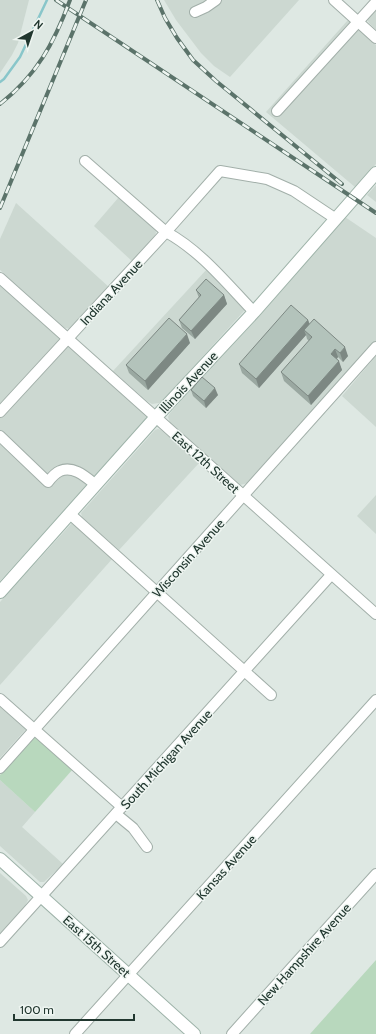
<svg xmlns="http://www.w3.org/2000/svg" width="376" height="1034" viewBox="0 0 376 1034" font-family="Cabin,sans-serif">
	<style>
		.built { fill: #ccd8d1 }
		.green { fill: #b8d8bd }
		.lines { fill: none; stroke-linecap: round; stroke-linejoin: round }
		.stream { stroke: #89c6ca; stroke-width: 2.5 }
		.street-casing { stroke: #a2afa9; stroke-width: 12 }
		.secondary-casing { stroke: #9eb3a9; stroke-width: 14 }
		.street { stroke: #fff; stroke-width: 10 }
		.secondary { stroke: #fff; stroke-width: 12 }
		.rail-casing { stroke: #5b736a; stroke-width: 4 }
		.rail { stroke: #eef5f1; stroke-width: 2.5; stroke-dasharray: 8; stroke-linecap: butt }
		.wall { fill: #9aa8a1 }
		.shaded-wall { fill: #7d8883 }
		.building { fill: #b3c3bb; stroke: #7d8883 }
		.labels { text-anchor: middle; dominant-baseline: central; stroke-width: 3; stroke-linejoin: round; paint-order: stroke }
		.street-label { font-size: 13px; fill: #21372f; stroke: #eef5f1 }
	</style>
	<rect width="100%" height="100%" fill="#dee8e3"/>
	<g class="built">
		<path d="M0,0H29L18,43L12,55L0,73Z"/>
		<path d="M164,0H299L230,77L214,66L201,53L176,20Z"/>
		<path d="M376,6V30L369,23L367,19Z"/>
		<path d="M348,20L376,45V164L355,187L266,112Z"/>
		<path d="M376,185V202L367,195Z"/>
		<path d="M119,197L154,228L156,232L155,237L133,262L94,226Z"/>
		<path d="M16,203L110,288L71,329L65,328L0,270V239Z"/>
		<path d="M345,217L376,238V341L248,483L240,485L170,423L168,417L170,413Z"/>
		<path d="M208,268L244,309V311L162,401L159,403L152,404L147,401L113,371Z"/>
		<path d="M0,284L146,415V417L145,421L0,581Z"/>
		<path d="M376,356V427L342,396Z"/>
		<path d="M158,429L161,430L199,463L119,550L82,517L81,513L155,430Z"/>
		<path d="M376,495V534L357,516Z"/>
		<path d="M72,523H74L113,558L0,685V602Z"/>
		<path d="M0,703L25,726L26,729L0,758Z"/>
		<path d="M0,780L35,812L22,827L63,864L44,882H40L0,846Z"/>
		<path d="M0,873L26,896L28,900L25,906L0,933Z"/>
	</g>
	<g class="green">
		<path d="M34,737L37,738L73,769L35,812L0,780V775Z"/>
		<path d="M376,960V1034H310Z"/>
	</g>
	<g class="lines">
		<path class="stream" d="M0,82L4,79L20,57L47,0"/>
		<g class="street-casing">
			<g id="street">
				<path d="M334,0L376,38"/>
				<path d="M195,12L206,7L216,0"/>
				<path d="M277,111L376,2"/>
				<path d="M85,161L166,232C201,251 227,284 254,312"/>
				<path d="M0,278L376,614"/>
				<path d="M0,412L166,232L220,171L267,179L294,191L336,219"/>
				<path d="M0,436L48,482C51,478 55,473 60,471C73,465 86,477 96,485"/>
				<path d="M70,514L271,695"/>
				<path d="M0,699L122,807"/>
				<path d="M0,768L376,347"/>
				<path d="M116,814L133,828L147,847"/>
				<path d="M0,942L331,575"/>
				<path d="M75,1034L376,700"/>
				<path d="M232,1034L376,874"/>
			</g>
		</g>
		<g class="secondary-casing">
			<g id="secondary">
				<path d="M0,592L156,417L254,312L376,173"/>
				<path d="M0,859L194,1034"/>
			</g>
		</g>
		<use href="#street" class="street"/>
		<use href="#secondary" class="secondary"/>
		<g class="rail-casing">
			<g id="rail">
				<path d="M56,0L376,213"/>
				<path d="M157,0L165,18L177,38L193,60L216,81L342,184"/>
				<path d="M0,104C37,75 54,43 70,0"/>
				<path d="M0,208L86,0"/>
			</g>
		</g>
		<use href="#rail" class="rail"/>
	</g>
	<g class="wall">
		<path d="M196,290L224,295L227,304L195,339L182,328L179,320L199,298Z"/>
		<path d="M308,320L310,324L348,356L343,362L338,357L337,359L342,370L311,405L284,381L281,372L309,341L307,339L306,335L259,388L242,373L239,364Z"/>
		<path d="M190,343L148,390L129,373L126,365Z"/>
		<path d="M191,390L218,395L206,408L193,396Z"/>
	</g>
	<g class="shaded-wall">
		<path d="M224,295L227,304L195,339L191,331Z"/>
		<path d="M308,320L311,329L304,330L306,335L259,388L256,379Z"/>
		<path d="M187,334L190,343L148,390L145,381Z"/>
		<path d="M345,347L348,356L343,362L340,353Z"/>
		<path d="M335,349L338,357L334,362L331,354Z"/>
		<path d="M339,361L342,370L311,405L308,396Z"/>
		<path d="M215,388L218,395L206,408L204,401Z"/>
	</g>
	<g class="building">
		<path d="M206,279L224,295L191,331L179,320L201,295L196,290Z"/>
		<path d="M291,305L308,320L256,379L239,364Z"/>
		<path d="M169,318L187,334L145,381L126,365Z"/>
		<path d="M314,319L345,347L340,353L335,349L331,354L339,361L308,396L281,372L312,337L304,330Z"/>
		<path d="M202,377L215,388L204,401L191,390Z"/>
	</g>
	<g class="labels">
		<g class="street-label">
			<text transform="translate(111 292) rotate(-47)">Indiana Avenue</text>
			<text transform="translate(188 382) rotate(-47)">Illinois Avenue</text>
			<text transform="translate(206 462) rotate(42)">East 12th Street</text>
			<text transform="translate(188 558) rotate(-48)">Wisconsin Avenue</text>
			<text transform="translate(166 759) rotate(-48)">South Michigan Avenue</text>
			<text transform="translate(226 867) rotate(-48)">Kansas Avenue</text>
			<text transform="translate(97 946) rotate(42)">East 15th Street</text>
			<text transform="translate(304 954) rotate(-48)">New Hampshire Avenue</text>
		</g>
	</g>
	<g transform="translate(32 32) rotate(40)" stroke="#eef5f1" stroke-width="3" paint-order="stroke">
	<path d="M0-3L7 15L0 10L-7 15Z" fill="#21372f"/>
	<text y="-6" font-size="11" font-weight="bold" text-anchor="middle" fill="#21372f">N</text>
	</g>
	<path d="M14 1014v6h120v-6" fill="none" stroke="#21372f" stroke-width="2"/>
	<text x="20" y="1014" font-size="12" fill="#21372f" stroke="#eef5f1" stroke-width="3" paint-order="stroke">100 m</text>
</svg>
